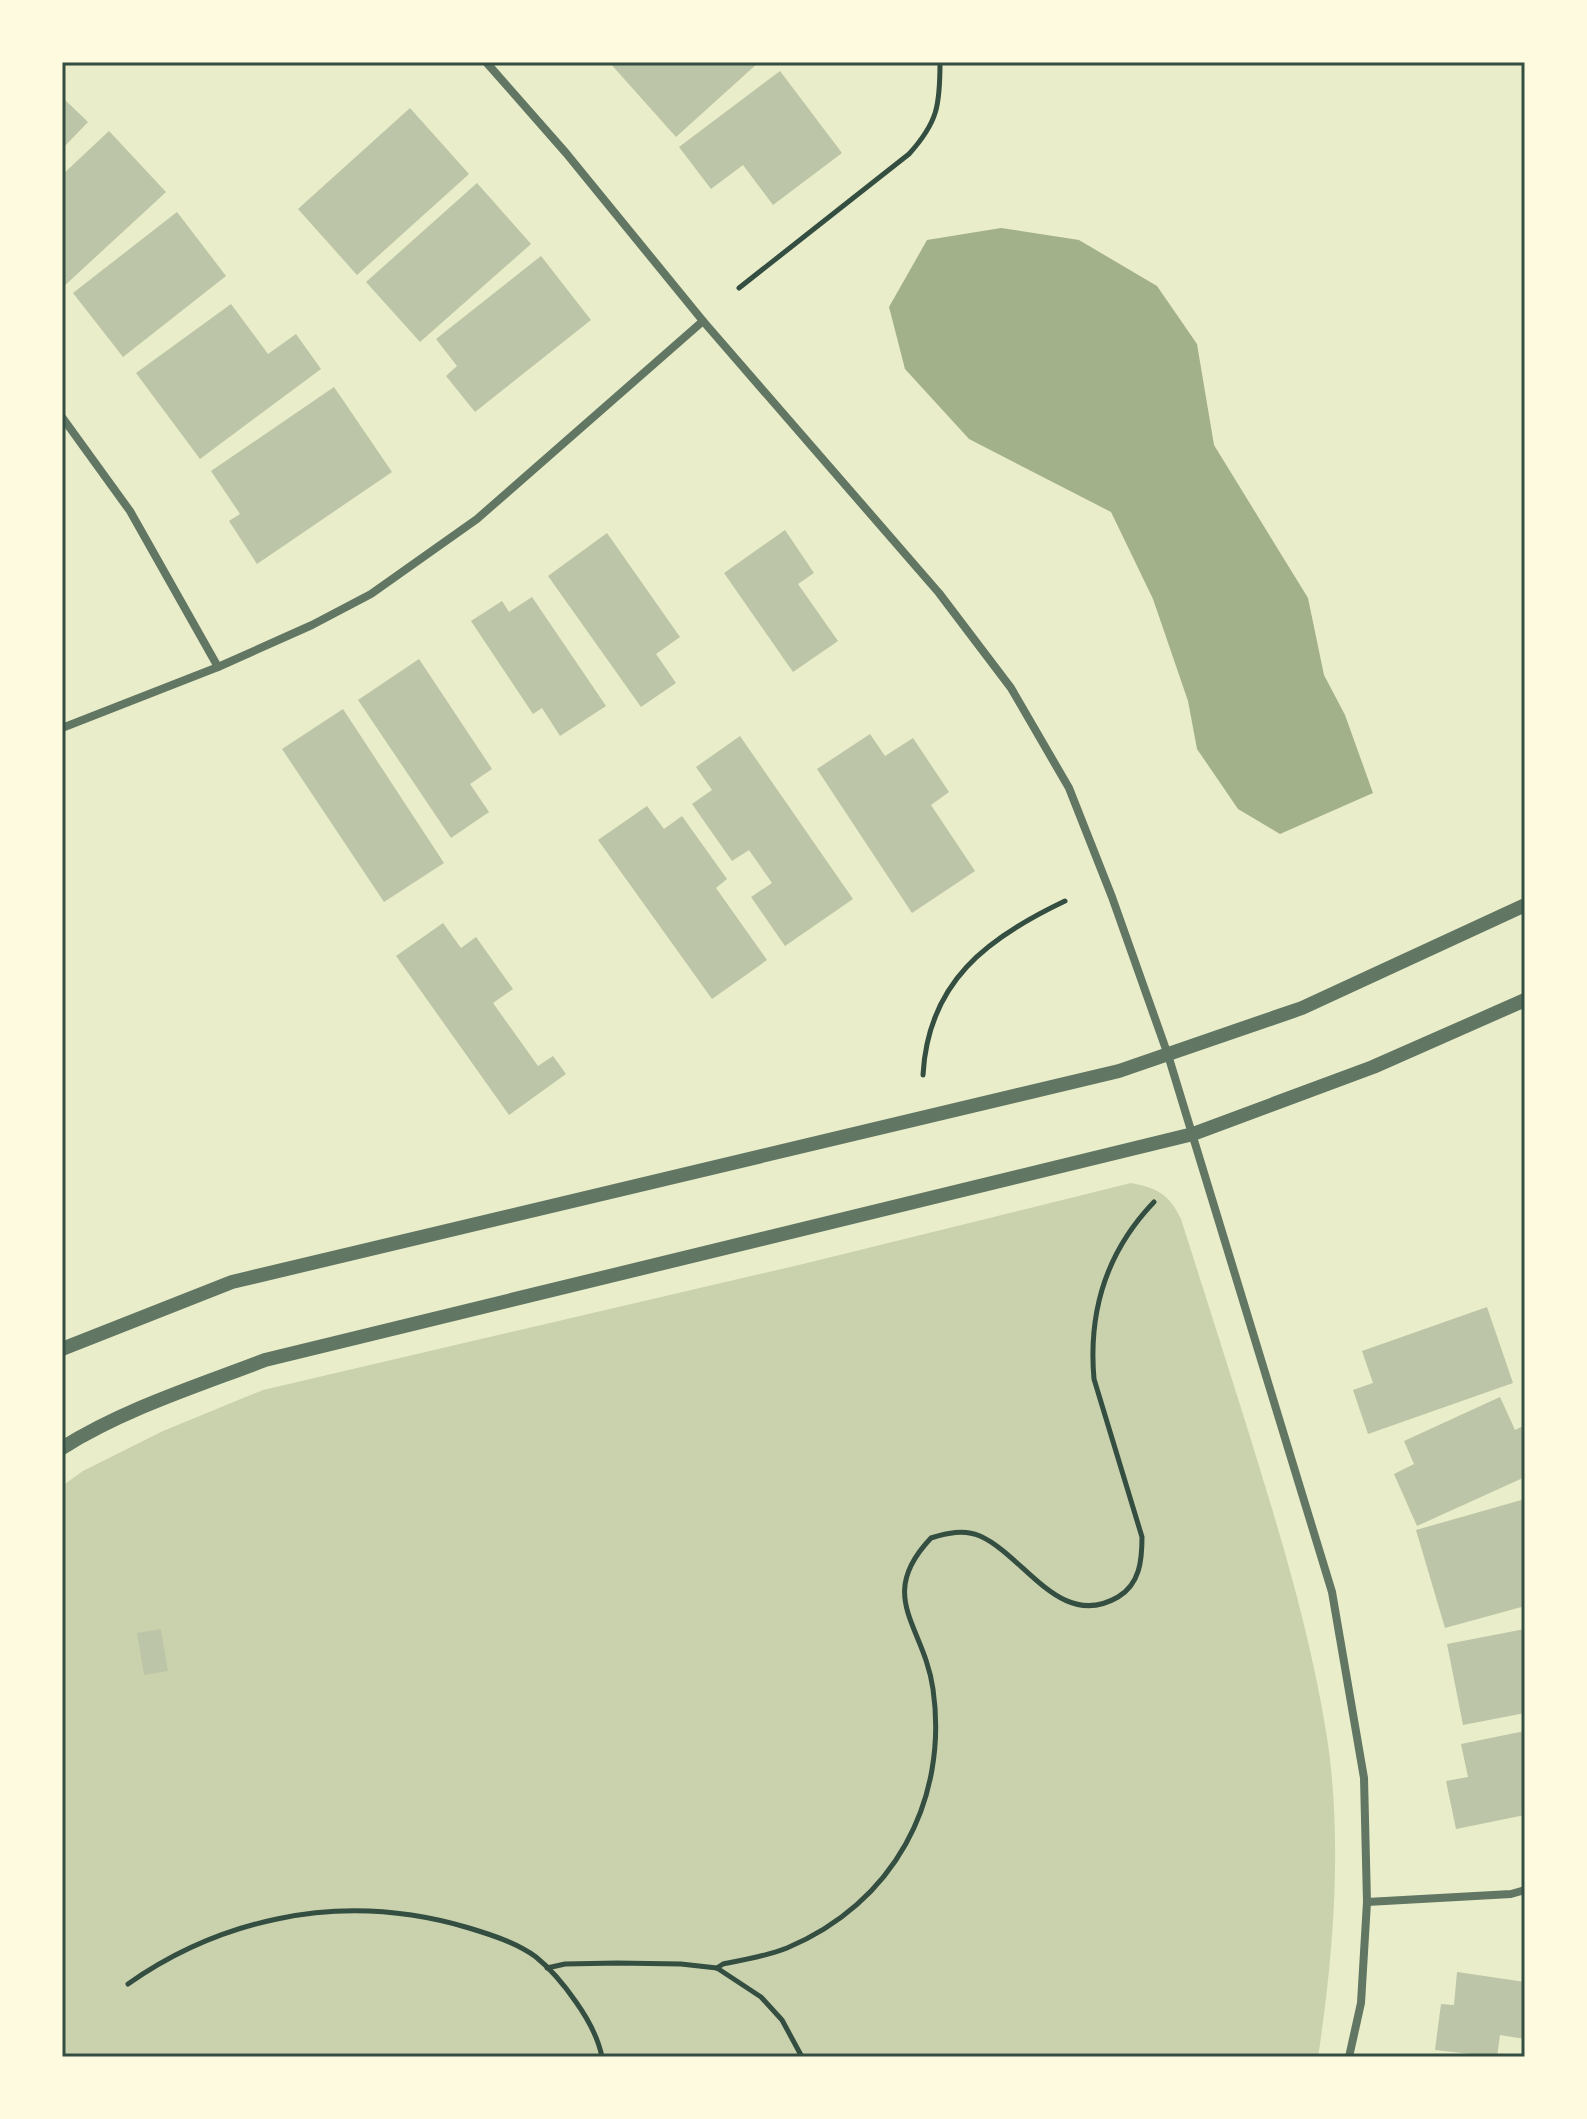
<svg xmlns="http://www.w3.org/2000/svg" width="1587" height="2119" viewBox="0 0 1587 2119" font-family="Helvetica,sans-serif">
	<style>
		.green { fill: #cad2ad }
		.water { fill: #a3b18a }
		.building { fill: #bcc5a7 }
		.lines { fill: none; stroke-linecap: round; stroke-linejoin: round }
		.path { stroke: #344e41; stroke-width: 5 }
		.minor { stroke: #617663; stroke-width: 8 }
		.tertiary { stroke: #617663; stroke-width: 14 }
		.neatline { fill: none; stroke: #344e41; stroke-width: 3 }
	</style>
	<rect width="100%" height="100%" fill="#e9edc9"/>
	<path class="green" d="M1131,1183C1157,1188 1169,1194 1181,1219C1203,1288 1225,1357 1247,1427C1278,1527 1309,1627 1326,1731C1343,1835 1334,1953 1318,2057H62V1486L83,1471L163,1431L263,1390L803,1264Z"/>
	<path class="water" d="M1001,228L1079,240L1157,286L1197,344L1214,445L1308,598L1324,675L1345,715L1373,793L1280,834L1238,809L1197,749L1188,701L1153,599L1111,512L969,439L905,369L889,307L927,240Z"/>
	<g class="building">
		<path d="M609,62H759L676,137Z"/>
		<path d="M780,71L842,153L773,205L743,165L711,189L679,147Z"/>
		<path d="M62,97L88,122L62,149Z"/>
		<path d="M410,108L469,174L357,275L298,209Z"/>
		<path d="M109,131L166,192L62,288V175Z"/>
		<path d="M477,183L531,244L420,342L366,282Z"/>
		<path d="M177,212L226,276L123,357L73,293Z"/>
		<path d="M541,256L591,320L475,412L446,376L457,366L436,339Z"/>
		<path d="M231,304L268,354L296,334L321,369L200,459L136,373Z"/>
		<path d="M334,387L392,472L257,564L229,521L240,514L211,471Z"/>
		<path d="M785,530L814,573L798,584L838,641L793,672L724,573Z"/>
		<path d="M607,533L680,637L656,654L676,683L641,707L548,576Z"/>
		<path d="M532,597L606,706L560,736L542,708L533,714L471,621L502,601L509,612Z"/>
		<path d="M419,659L492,769L470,784L489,812L451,838L358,700Z"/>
		<path d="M343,709L444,863L384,902L282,749Z"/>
		<path d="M870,734L885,756L913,738L949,792L931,805L975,871L912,913L817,769Z"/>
		<path d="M740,736L853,899L785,946L751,897L772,883L749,850L732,861L692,804L712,790L696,767Z"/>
		<path d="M647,806L664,829L682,816L727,879L716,888L767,960L712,999L598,840Z"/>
		<path d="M443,923L461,948L476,937L513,989L493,1003L538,1066L553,1056L566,1074L509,1115L396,956Z"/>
		<path d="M1487,1307L1513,1383L1368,1434L1353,1390L1373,1383L1362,1351Z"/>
		<path d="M1500,1397L1515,1430L1525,1425V1477L1417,1526L1394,1474L1414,1464L1404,1441Z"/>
		<path d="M1525,1499V1606L1445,1628L1416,1530Z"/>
		<path d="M161,1629L168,1671L144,1675L137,1633Z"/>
		<path d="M1525,1629V1713L1463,1725L1447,1644Z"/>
		<path d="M1525,1731V1815L1456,1829L1446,1781L1468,1777L1461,1744Z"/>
		<path d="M1457,1972L1525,1982V2039L1500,2035L1497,2057L1435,2050L1441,2004L1454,2005Z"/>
	</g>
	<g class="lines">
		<g class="path">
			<path d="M739,288L909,154C938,122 940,105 940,62"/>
			<path d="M923,1075C928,982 987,938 1065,901"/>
			<path d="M547,1968L565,1964L617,1963L681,1964L717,1968L761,1997L782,2020L802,2057"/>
			<path d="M717,1968L723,1964C744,1960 767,1956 787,1948C893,1904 949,1801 933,1689C924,1625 875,1597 931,1538C947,1533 964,1529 980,1536C1025,1556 1060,1631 1118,1597C1140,1584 1142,1560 1142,1537L1094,1379C1088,1311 1107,1251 1154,1202"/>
			<path d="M128,1984C172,1953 224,1930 277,1919C343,1905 405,1909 469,1928C492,1935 517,1943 536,1957C552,1970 565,1986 576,2002C588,2019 598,2037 602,2057"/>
		</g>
		<g class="minor">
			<path d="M486,62L566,153L703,321L939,593L1011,688L1069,788L1112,897L1168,1055L1332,1592L1364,1778L1367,1902L1361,2003L1349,2057"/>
			<path d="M62,417L130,511L218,667"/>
			<path d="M62,728L218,667L312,625L371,594L477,519L703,321"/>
			<path d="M1367,1902L1511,1894L1525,1890"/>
		</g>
		<g class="tertiary">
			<path d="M62,1349L232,1282L1119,1071L1302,1008L1525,905"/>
			<path d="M62,1448C124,1409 197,1386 265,1360L1193,1134L1373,1067L1525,1000"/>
		</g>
	</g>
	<rect width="1587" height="2119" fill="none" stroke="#fefae0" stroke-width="128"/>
	<rect x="64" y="64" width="1459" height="1991" class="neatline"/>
</svg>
